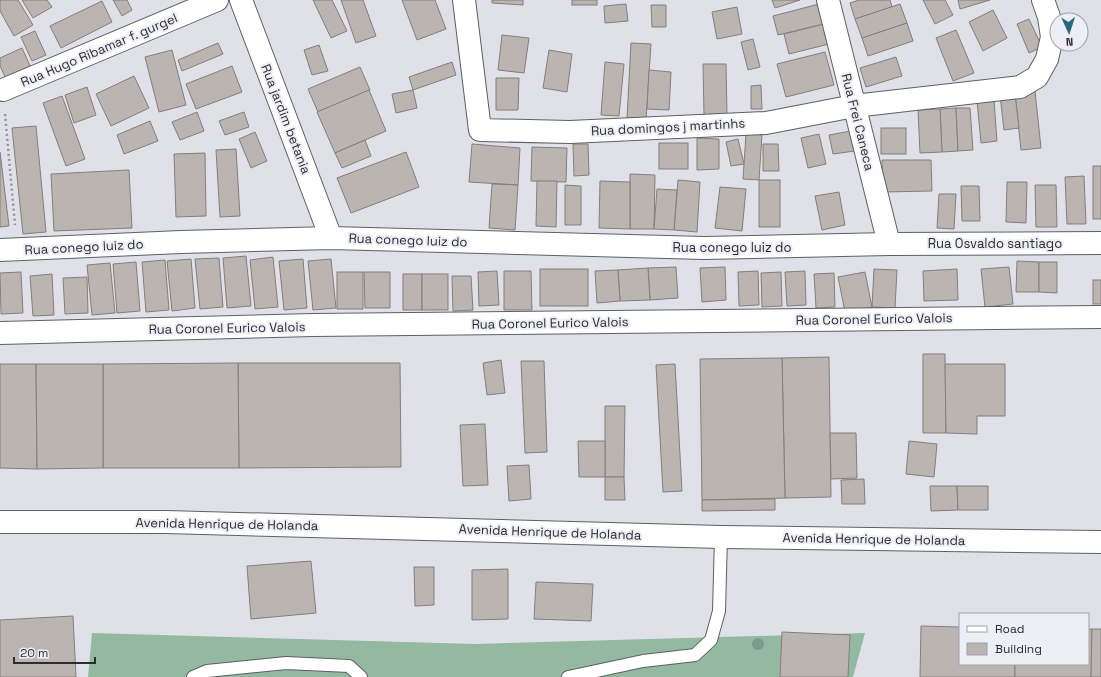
<svg xmlns="http://www.w3.org/2000/svg" width="1101" height="677" viewBox="0 0 1101 677" font-family="'Space Grotesk',sans-serif">
	<style>
		.forest { fill: #93b9a0 }
		.building { fill: #bcb4b1; stroke: #847d7a }
		.lines { fill: none; stroke-linecap: round; stroke-linejoin: round }
		.lane-casing { stroke: #5e5f65; stroke-width: 14 }
		.street-casing { stroke: #5e5f65; stroke-width: 24 }
		.secondary-casing { stroke: #5e5f65; stroke-width: 24 }
		.primary-casing { stroke: #5e5f65; stroke-width: 24 }
		.path { stroke: #919297; stroke-width: 2.5; stroke-dasharray: 2 3; stroke-linecap: butt }
		.lane { stroke: #fff; stroke-width: 12 }
		.street { stroke: #fff; stroke-width: 22 }
		.secondary { stroke: #fff; stroke-width: 22 }
		.primary { stroke: #fff; stroke-width: 22 }
		.tree { fill: #7a9c8d }
		.labels { text-anchor: middle; dominant-baseline: central; stroke-width: 4; stroke-linejoin: round; paint-order: stroke }
		.street-label { font-size: 13px; fill: #2d2d30; stroke: #edeef6 }
	</style>
	<rect width="100%" height="100%" fill="#e0e1e8"/>
	<path class="forest" d="M92,633L476,644L865,633L853,677H88Z"/>
	<g class="building">
		<path d="M0,0H18L33,25L14,36L0,11Z"/>
		<path d="M22,0H47L52,7L33,18Z"/>
		<path d="M113,0H127L132,10L122,16Z"/>
		<path d="M313,0H332L347,31L331,38Z"/>
		<path d="M341,0H363L376,36L356,43Z"/>
		<path d="M402,0H435L446,29L417,40Z"/>
		<path d="M492,0H523V5L492,3Z"/>
		<rect x="572" y="0" width="25" height="5"/>
		<path d="M772,0H800L775,8Z"/>
		<path d="M859,0H890L892,7L855,19L850,3Z"/>
		<path d="M923,0H945L953,15L935,24Z"/>
		<path d="M958,0H990L960,9Z"/>
		<path d="M102,1L112,22L61,48L50,26Z"/>
		<path d="M626,4L628,21L605,23L604,6Z"/>
		<path d="M819,4L824,24L778,35L773,16Z"/>
		<path d="M900,4L907,23L862,38L855,19Z"/>
		<path d="M651,5H666V27H652Z"/>
		<path d="M737,7L742,34L717,39L712,12Z"/>
		<path d="M993,10L1007,38L983,51L969,22Z"/>
		<path d="M1029,19L1042,47L1029,53L1017,24Z"/>
		<path d="M907,23L913,41L868,56L862,38Z"/>
		<path d="M824,24L829,44L789,54L784,34Z"/>
		<path d="M956,30L974,73L953,81L936,38Z"/>
		<path d="M35,31L46,55L32,61L21,37Z"/>
		<path d="M502,35L529,38L524,73L498,70Z"/>
		<path d="M753,39L760,67L748,70L741,42Z"/>
		<path d="M218,43L223,54L182,71L178,60Z"/>
		<path d="M631,43L651,44L646,120L627,118Z"/>
		<path d="M319,45L328,71L312,75L304,50Z"/>
		<path d="M22,48L31,68L6,79L0,66V58Z"/>
		<path d="M172,50L186,105L159,112L145,57Z"/>
		<path d="M549,50L572,54L567,92L543,88Z"/>
		<path d="M825,52L834,85L786,97L777,64Z"/>
		<path d="M896,57L902,76L866,87L860,68Z"/>
		<path d="M452,62L456,75L413,90L409,77Z"/>
		<path d="M605,62L624,64L619,116L601,115Z"/>
		<path d="M703,64H726L727,115L704,116Z"/>
		<path d="M232,66L242,92L196,109L186,84Z"/>
		<path d="M360,67L370,90L318,112L308,89Z"/>
		<path d="M649,70L671,72L669,110L647,109Z"/>
		<path d="M134,76L149,108L111,126L96,94Z"/>
		<path d="M496,78H519L518,110H496Z"/>
		<path d="M761,85L762,109H751V86Z"/>
		<path d="M87,87L96,115L74,123L65,95Z"/>
		<path d="M369,90L386,131L335,153L317,112Z"/>
		<path d="M413,90L417,108L396,113L392,94Z"/>
		<path d="M1035,91L1041,148L1021,150L1015,94Z"/>
		<path d="M1015,94L1019,128L1004,130L1000,95Z"/>
		<path d="M62,96L85,159L66,166L43,103Z"/>
		<path d="M994,100L997,141L981,143L977,101Z"/>
		<path d="M956,108L958,151L942,152L940,109Z"/>
		<path d="M956,108H970L973,150L958,151Z"/>
		<path d="M940,109L942,152L920,153L918,110Z"/>
		<path d="M197,112L204,131L180,140L172,122Z"/>
		<path d="M244,112L249,127L225,135L219,121Z"/>
		<path d="M150,121L158,141L124,154L117,135Z"/>
		<path d="M36,126L46,232L23,234L12,128Z"/>
		<rect x="881" y="128" width="25" height="26"/>
		<path d="M851,131L855,151L833,154L829,135Z"/>
		<path d="M255,132L267,161L251,168L239,139Z"/>
		<path d="M746,134L762,135L759,180L743,179Z"/>
		<path d="M819,134L826,164L808,168L801,138Z"/>
		<path d="M697,138L719,139V169L697,170Z"/>
		<path d="M738,139L744,164L731,166L726,142Z"/>
		<path d="M365,140L371,156L342,168L335,153Z"/>
		<rect x="659" y="143" width="29" height="26"/>
		<path d="M472,144L520,148L518,185L469,182Z"/>
		<path d="M573,144H588L589,175L574,176Z"/>
		<path d="M763,144H778L779,171H763Z"/>
		<path d="M532,147L567,148L566,182L531,181Z"/>
		<path d="M236,149L240,216L220,217L216,150Z"/>
		<path d="M0,152L9,226L0,227Z"/>
		<path d="M406,152L419,187L351,213L337,178Z"/>
		<path d="M205,153L206,216L176,217L174,154Z"/>
		<path d="M882,160H931L932,191L883,192Z"/>
		<rect x="1093" y="166" width="8" height="53"/>
		<path d="M129,170L132,228L54,231L51,174Z"/>
		<path d="M630,174L655,175L654,229H630Z"/>
		<path d="M1084,176L1086,224H1067L1065,177Z"/>
		<path d="M678,180L700,182L697,232L674,230Z"/>
		<rect x="759" y="180" width="21" height="47"/>
		<path d="M537,181H557L556,227L536,226Z"/>
		<path d="M600,181L630,182V229L599,228Z"/>
		<path d="M1007,182H1027L1026,223L1006,222Z"/>
		<path d="M492,184L518,185L515,230L489,228Z"/>
		<path d="M565,185L581,186V225H565Z"/>
		<path d="M1035,185H1056L1057,227H1036Z"/>
		<path d="M961,186H979L980,221H962Z"/>
		<path d="M720,187L746,189L742,231L715,228Z"/>
		<path d="M657,189L677,190L674,230L654,229Z"/>
		<path d="M839,192L845,225L822,230L815,196Z"/>
		<path d="M939,194H956L954,229L937,228Z"/>
		<path d="M246,256L251,306L227,308L223,258Z"/>
		<path d="M273,257L278,307L255,309L250,260Z"/>
		<path d="M219,258L223,307L200,309L195,259Z"/>
		<path d="M191,259L195,308L172,311L167,261Z"/>
		<path d="M303,259L307,308L284,310L279,261Z"/>
		<path d="M331,259L336,308L313,310L308,261Z"/>
		<path d="M165,260L169,310L146,312L142,262Z"/>
		<path d="M1017,261L1039,262V292H1016Z"/>
		<path d="M136,262L140,311L117,313L113,264Z"/>
		<path d="M1039,262H1057V293L1039,292Z"/>
		<path d="M110,263L115,313L92,315L87,265Z"/>
		<path d="M676,267L678,298L650,300L648,268Z"/>
		<path d="M725,267L726,300L702,302L700,268Z"/>
		<path d="M1009,267L1013,304L985,307L981,269Z"/>
		<path d="M648,268L650,300L620,301L618,270Z"/>
		<rect x="540" y="269" width="48" height="37"/>
		<path d="M874,269L897,270L895,308L872,307Z"/>
		<path d="M957,269L958,300L924,301L923,271Z"/>
		<path d="M618,270L620,301L597,303L595,271Z"/>
		<path d="M497,271L499,305L479,306L478,272Z"/>
		<path d="M504,271H531L532,310H504Z"/>
		<path d="M758,271L759,305L739,306L738,272Z"/>
		<path d="M805,271L806,305L787,306L785,272Z"/>
		<path d="M21,272L23,313L1,314L0,273Z"/>
		<rect x="337" y="272" width="26" height="37"/>
		<path d="M364,272H390V308H365Z"/>
		<path d="M781,272L782,306L762,307L761,273Z"/>
		<path d="M865,272L872,307L845,312L838,277Z"/>
		<path d="M834,273L835,307L816,308L814,274Z"/>
		<path d="M52,274L54,315L33,316L30,276Z"/>
		<rect x="403" y="274" width="19" height="36"/>
		<rect x="422" y="274" width="26" height="36"/>
		<path d="M452,276H471L473,310L453,311Z"/>
		<path d="M87,277L88,313L65,314L63,278Z"/>
		<rect x="1093" y="280" width="8" height="24"/>
		<path d="M923,354H945L946,433H923Z"/>
		<path d="M829,357L831,497L785,498L782,358Z"/>
		<path d="M782,358L785,498L702,500L700,359Z"/>
		<path d="M501,360L505,393L487,395L483,363Z"/>
		<path d="M521,361H544L547,452L525,453Z"/>
		<path d="M238,363H400L401,467L239,468Z"/>
		<path d="M238,363L239,468H103V364Z"/>
		<path d="M0,364H36L37,469L0,468Z"/>
		<path d="M36,364H103V468L37,469Z"/>
		<path d="M675,364L682,491L663,492L656,365Z"/>
		<path d="M945,364H1005V416H977V434L946,433Z"/>
		<path d="M605,406H625L624,477H605Z"/>
		<path d="M485,424L488,485L463,486L460,425Z"/>
		<path d="M830,433H856L857,478L831,479Z"/>
		<path d="M578,441H605V477H579Z"/>
		<path d="M909,441L937,444L934,477L906,474Z"/>
		<path d="M529,465L531,499L509,501L507,466Z"/>
		<path d="M605,477H624L625,500H605Z"/>
		<path d="M864,479L865,504H842L841,480Z"/>
		<path d="M930,486H957L958,510L931,511Z"/>
		<path d="M957,486H988V510H958Z"/>
		<path d="M775,499V510L702,511V500Z"/>
		<path d="M311,561L316,613L251,619L247,566Z"/>
		<path d="M414,567H434V605L415,606Z"/>
		<path d="M508,569V619L472,620V570Z"/>
		<path d="M536,582L593,584L591,621L534,619Z"/>
		<path d="M73,616L76,677H0V620Z"/>
		<path d="M921,626L960,627V664H1015V677H920Z"/>
		<path d="M1088,629H1092L1091,677H1015V664H1088Z"/>
		<path d="M1092,629H1101V677H1091Z"/>
		<path d="M782,632L850,635L848,677H780Z"/>
	</g>
	<g class="lines">
		<g class="lane-casing">
			<g id="lane">
				<path d="M193,677L207,671L286,663L349,666L361,677"/>
				<path d="M568,677L643,661L695,655L711,640L719,611L721,537"/>
			</g>
		</g>
		<g class="street-casing">
			<g id="street">
				<path d="M241,0L331,238"/>
				<path d="M464,0L480,130L570,132L766,123L854,106L1020,87L1037,77L1047,59L1052,37L1049,17L1043,0"/>
				<path d="M828,0L889,244"/>
				<path d="M3,90L217,0"/>
				<path d="M0,250L181,242L331,238L704,248L889,244L1101,243"/>
			</g>
		</g>
		<g class="secondary-casing">
			<path id="secondary" d="M0,333L313,325L1101,317"/>
		</g>
		<g class="primary-casing">
			<path id="primary" d="M0,522H166L721,537L1101,542"/>
		</g>
		<path class="path" d="M5,114L15,225"/>
		<use href="#lane" class="lane"/>
		<use href="#street" class="street"/>
		<use href="#secondary" class="secondary"/>
		<use href="#primary" class="primary"/>
	</g>
	<circle class="tree" cx="758" cy="644" r="6"/>
	<g class="labels">
		<g class="street-label">
			<text transform="translate(99 50) rotate(-23)">Rua Hugo Ribamar f. gurgel</text>
			<text transform="translate(286 119) rotate(69)">Rua jardim betania</text>
			<text transform="translate(858 122) rotate(76)">Rua Frei Caneca</text>
			<text transform="translate(668 127) rotate(-3)">Rua domingos j martinhs</text>
			<text transform="translate(408 240) rotate(2)">Rua conego luiz do</text>
			<text x="995" y="243">Rua Osvaldo santiago</text>
			<text transform="translate(84 247) rotate(-3)">Rua conego luiz do</text>
			<text x="732" y="247">Rua conego luiz do</text>
			<text transform="translate(874 319) rotate(-1)">Rua Coronel Eurico Valois</text>
			<text transform="translate(550 323) rotate(-1)">Rua Coronel Eurico Valois</text>
			<text transform="translate(227 328) rotate(-1)">Rua Coronel Eurico Valois</text>
			<text transform="translate(227 524) rotate(1)">Avenida Henrique de Holanda</text>
			<text transform="translate(550 532) rotate(2)">Avenida Henrique de Holanda</text>
			<text transform="translate(874 539) rotate(1)">Avenida Henrique de Holanda</text>
		</g>
	</g>
	<rect x="959" y="613" width="130" height="52" fill="#edeef6" stroke="#a0a1a7"/>
	<rect x="967" y="626" width="20" height="6" fill="#ffffff" stroke="#a0a1a7"/>
	<text x="995" y="633" font-size="12" fill="#2d2d30">Road</text>
	<rect x="967" y="643" width="20" height="12" fill="#bcb4b1" stroke="#a0a1a7"/>
	<text x="995" y="653" font-size="12" fill="#2d2d30">Building</text>
	<g transform="translate(1069 32) rotate(177)"><circle r="19" fill="#edeef6" stroke="#a0a1a7"/>
	<path d="M0-3L7 15L0 10L-7 15Z" fill="#246c79"/>
	<text y="-6" font-size="11" font-weight="bold" text-anchor="middle" fill="#2d2d30">N</text>
	</g>
	<path d="M14 657v6h81v-6" fill="none" stroke="#2d2d30" stroke-width="2"/>
	<text x="20" y="657" font-size="12" fill="#2d2d30" stroke="#edeef6" stroke-width="3" paint-order="stroke">20 m</text>
</svg>
